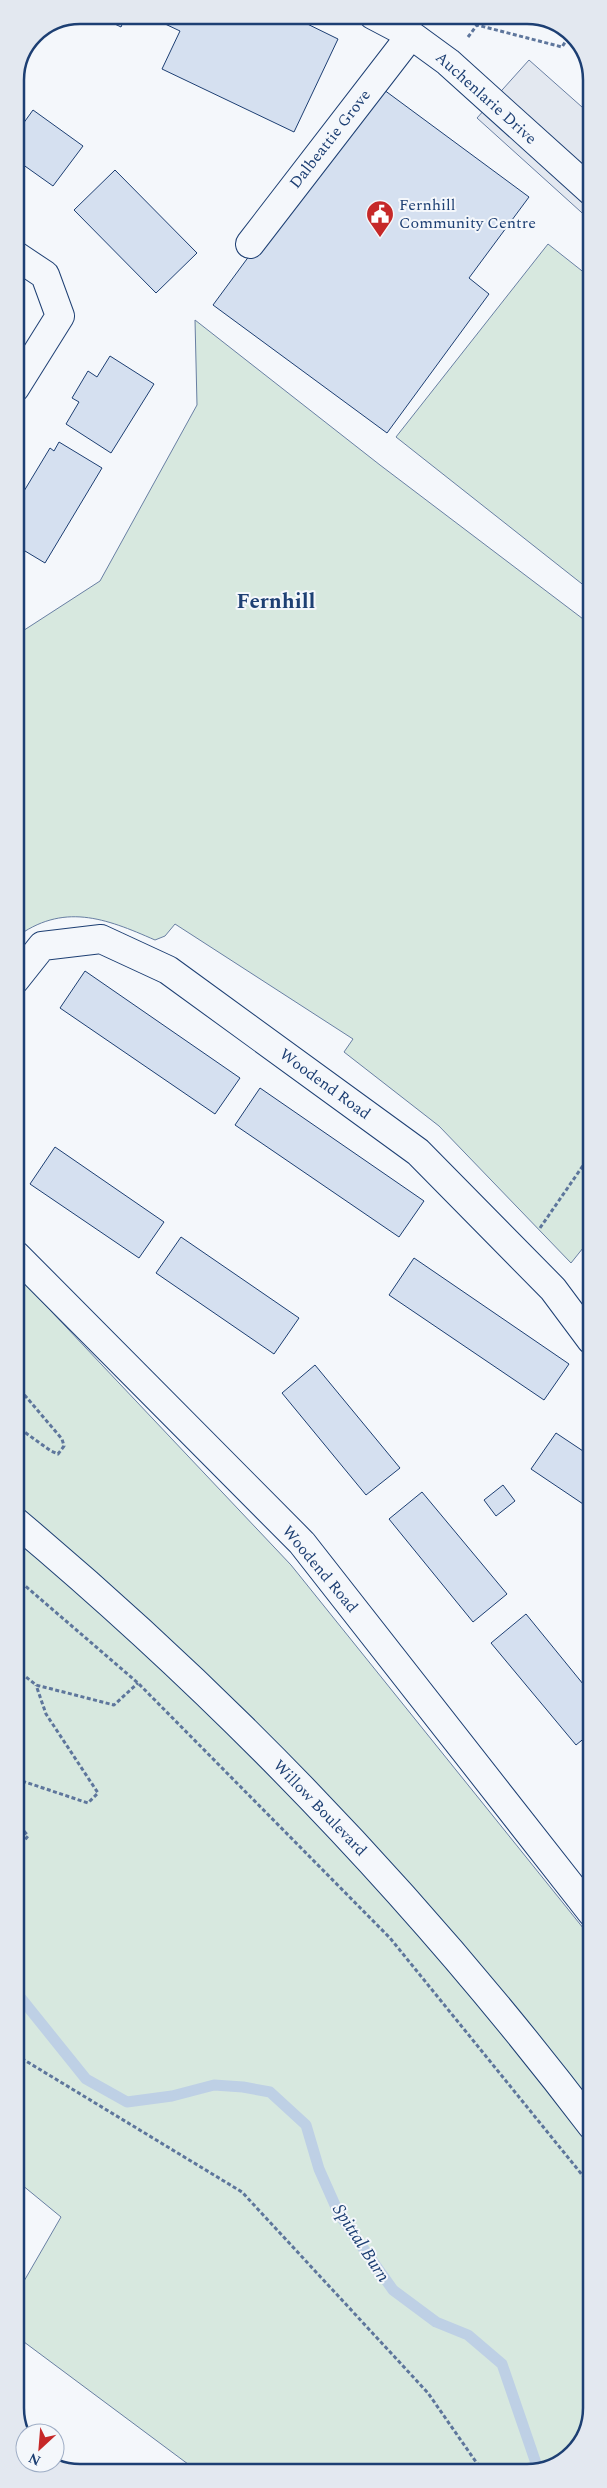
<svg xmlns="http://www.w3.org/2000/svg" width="607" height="2488" viewBox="0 0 607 2488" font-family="Spectral,serif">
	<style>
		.green { fill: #d7e8df; stroke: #687fa3 }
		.parking { fill: #e3e8f0; stroke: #687fa3 }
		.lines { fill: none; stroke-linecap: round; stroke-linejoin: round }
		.stream { stroke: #bed0e5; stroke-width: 11 }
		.building { fill: #d5e0f0; stroke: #1d3f73 }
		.minor-casing { stroke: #1d3f73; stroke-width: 30 }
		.major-casing { stroke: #1d3f73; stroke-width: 30 }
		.path { stroke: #5e769c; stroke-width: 3; stroke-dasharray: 4 2.5; stroke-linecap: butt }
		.minor { stroke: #f4f7fb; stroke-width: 28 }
		.major { stroke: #f4f7fb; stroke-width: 28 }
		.labels { text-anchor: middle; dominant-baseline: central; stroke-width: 4; stroke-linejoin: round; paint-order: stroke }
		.street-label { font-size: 16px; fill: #1d3f73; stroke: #f4f7fb }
		.poi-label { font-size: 16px; fill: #1d3f73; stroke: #f4f7fb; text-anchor: start }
		.water-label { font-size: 18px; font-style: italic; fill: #1d3f73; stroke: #f4f7fb }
		.district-label { font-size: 21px; font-weight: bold; fill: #1d3f73; stroke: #f4f7fb }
		.rim { fill: none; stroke: #1d3f73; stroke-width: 2.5 }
	</style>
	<rect width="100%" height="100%" fill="#f4f7fb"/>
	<g class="green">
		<path d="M548,244L591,278V591L396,437Z"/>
		<path d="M195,320L380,465L591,625V1238L571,1263L439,1126L344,1052L353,1039L175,924L165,936L155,940C105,918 63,902 15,938V636L100,581L197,405Z"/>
		<path d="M16,1274L291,1565L592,1939V2409L576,2451L540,2472L200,2473L16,2336V2295L61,2217L16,2180Z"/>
	</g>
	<path class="parking" d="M529,60L591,115V221L477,118Z"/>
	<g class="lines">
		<path class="stream" d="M16,1992L86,2079L127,2102L172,2096L214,2085L243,2087L270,2092L306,2125L319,2169L339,2214L393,2290L436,2322L468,2335L502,2364L539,2472"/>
	</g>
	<g class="building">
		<path d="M96,15H126L121,27Z"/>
		<path d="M146,15H289L338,39L294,132L162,69L180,31Z"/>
		<path d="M376,84L529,197L469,278L489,294L387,433L213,305Z"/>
		<path d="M33,110L83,146L53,186L15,159V135Z"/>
		<path d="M115,170L197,253L156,293L74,210Z"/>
		<path d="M110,356L154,384L111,453L66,424L79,402L72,398L88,371L97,377Z"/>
		<path d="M59,442L102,468L45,563L15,545V506L50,448L54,451Z"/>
		<path d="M85,971L240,1078L215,1114L60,1008Z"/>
		<path d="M260,1088L424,1201L399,1237L235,1125Z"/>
		<path d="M55,1147L164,1222L139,1258L30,1184Z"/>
		<path d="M181,1237L299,1318L274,1354L156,1273Z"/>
		<path d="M414,1258L569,1364L544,1400L389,1295Z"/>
		<path d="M315,1365L400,1468L366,1495L282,1393Z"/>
		<path d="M556,1433L592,1457V1510L531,1469Z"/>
		<path d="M503,1485L515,1501L496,1516L484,1500Z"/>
		<path d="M422,1492L507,1594L473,1622L389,1519Z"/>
		<path d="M526,1614L592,1695V1732L576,1745L491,1643Z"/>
	</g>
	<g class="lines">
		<g class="minor-casing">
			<g id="minor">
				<path d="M373,15L411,35L448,62L591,191"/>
				<path d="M250,244L411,35"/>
				<path d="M15,255L45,275L60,316L15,388"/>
				<path d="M15,980L42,946L101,939L168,970L418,1152L553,1289L591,1340"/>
				<path d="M16,1255L302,1543L592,1913"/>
			</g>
		</g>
		<g class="major-casing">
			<path id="major" d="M16,1522C229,1701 423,1904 592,2126"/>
		</g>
		<g class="path">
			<path d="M464,15L477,25"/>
			<path d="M468,37L477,25L562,47L571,33"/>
			<path d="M540,1228L591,1154"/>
			<path d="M16,1385L62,1439L64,1446L58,1454L51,1451L16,1426"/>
			<path d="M16,1578L138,1683L390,1938L592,2187"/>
			<path d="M16,1669L36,1685L114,1705L138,1683"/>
			<path d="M16,1779L88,1803L98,1793L46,1714L36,1685"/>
			<path d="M16,1821L28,1836L16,1851"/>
			<path d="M16,2055L242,2192L428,2393L483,2472"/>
		</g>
		<use href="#minor" class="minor"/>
		<use href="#major" class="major"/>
	</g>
	<defs>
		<g id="civic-pin" transform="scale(1.4375)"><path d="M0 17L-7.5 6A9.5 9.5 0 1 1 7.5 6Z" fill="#c62828" stroke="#f4f7fb"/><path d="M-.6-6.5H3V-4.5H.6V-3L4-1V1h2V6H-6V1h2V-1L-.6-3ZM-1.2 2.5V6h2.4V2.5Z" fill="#fff"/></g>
	</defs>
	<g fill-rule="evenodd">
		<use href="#civic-pin" x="380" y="214"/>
	</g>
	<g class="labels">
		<g class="street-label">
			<text transform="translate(486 98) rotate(42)">Auchenlarie Drive</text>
			<text transform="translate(330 139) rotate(-52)">Dalbeattie Grove</text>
			<text transform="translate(325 1084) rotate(36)">Woodend Road</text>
			<text transform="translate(320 1569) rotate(50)">Woodend Road</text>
			<text transform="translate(320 1808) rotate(46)">Willow Boulevard</text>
		</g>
		<g class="poi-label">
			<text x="399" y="205">Fernhill<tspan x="399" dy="18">Community Centre</tspan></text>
		</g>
		<g class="water-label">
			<text transform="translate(361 2243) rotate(57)">Spittal Burn</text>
		</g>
		<g class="district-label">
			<text x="276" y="602">Fernhill</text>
		</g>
	</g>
	<path d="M0 0H607V2488H0ZM80 24H527A56 56 0 0 1 583 80V2408A56 56 0 0 1 527 2464H80A56 56 0 0 1 24 2408V80A56 56 0 0 1 80 24Z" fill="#e3e8f0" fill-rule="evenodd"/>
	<path class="rim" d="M80 24H527A56 56 0 0 1 583 80V2408A56 56 0 0 1 527 2464H80A56 56 0 0 1 24 2408V80A56 56 0 0 1 80 24Z"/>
	<g transform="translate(40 2448) rotate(206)"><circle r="24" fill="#f4f7fb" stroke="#9eadc5"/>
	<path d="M0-4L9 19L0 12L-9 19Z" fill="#c62828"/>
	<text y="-8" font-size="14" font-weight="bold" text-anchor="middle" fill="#1d3f73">N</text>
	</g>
</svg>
